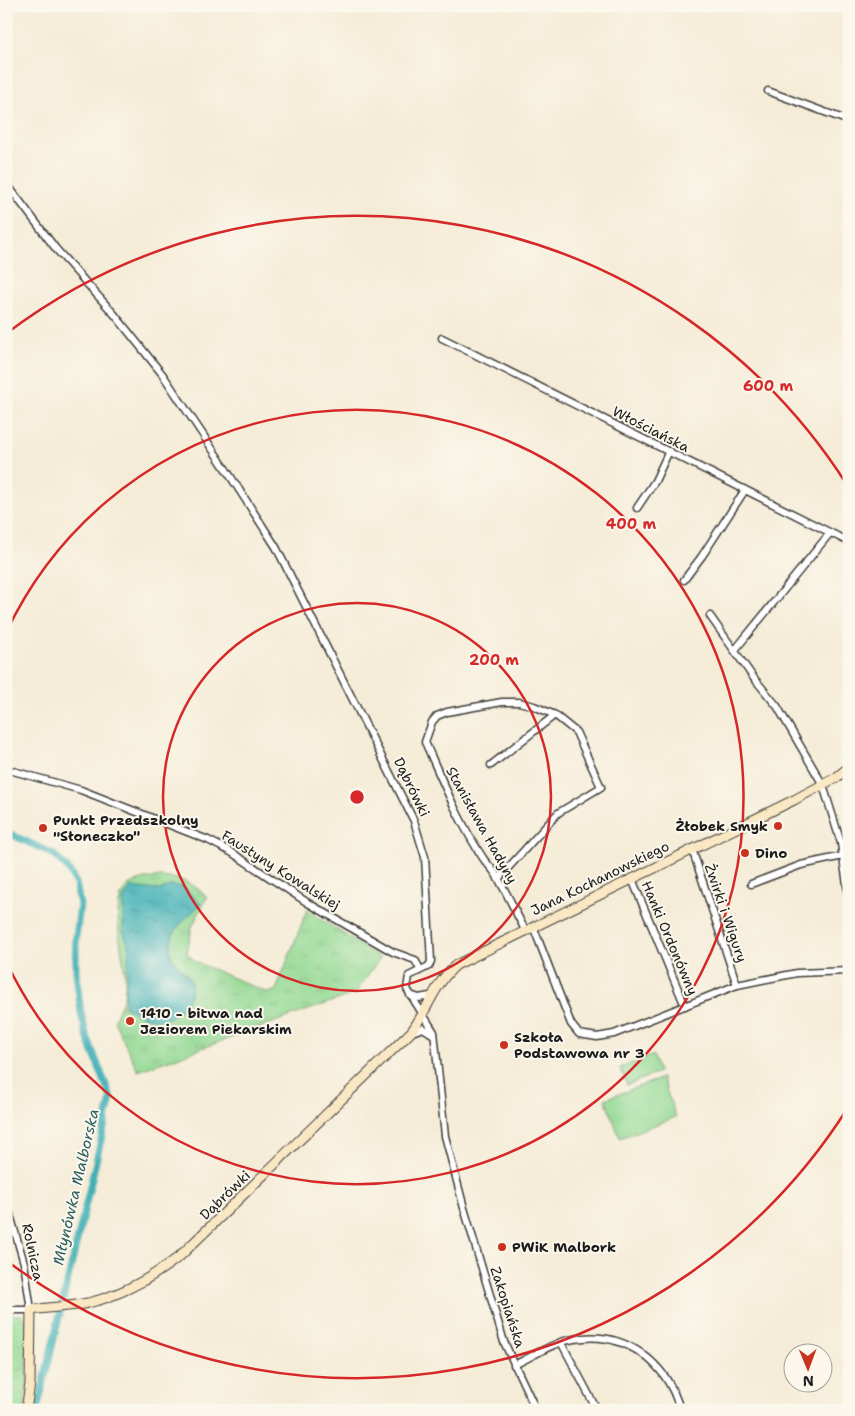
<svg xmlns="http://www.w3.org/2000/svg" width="855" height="1416" viewBox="0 0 855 1416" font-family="'Shantell Sans',sans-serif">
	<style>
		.grass { fill: url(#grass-tufts); stroke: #567a57 }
		.pitch { fill: #91d892; stroke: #567a57 }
		.water { fill: url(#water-ripples); stroke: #2e6669 }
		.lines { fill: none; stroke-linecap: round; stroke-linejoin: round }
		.canal { stroke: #3fb0b6; stroke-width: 7 }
		.street-casing { stroke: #3d3b38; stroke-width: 9 }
		.secondary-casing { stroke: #3d3b38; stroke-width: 11 }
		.street { stroke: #fff; stroke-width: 6 }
		.secondary { stroke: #fae7c3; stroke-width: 9 }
		.ring { fill: none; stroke: #d62828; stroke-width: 2.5 }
		.poi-dot { fill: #c8321e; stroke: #fbf7ec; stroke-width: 2 }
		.labels { text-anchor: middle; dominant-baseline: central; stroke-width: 4; stroke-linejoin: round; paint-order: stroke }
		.street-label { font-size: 14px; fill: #1c1c1c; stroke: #fbf7ec }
		.poi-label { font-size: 14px; font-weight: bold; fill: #1c1c1c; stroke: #fbf7ec; text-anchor: start }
		.water-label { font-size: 15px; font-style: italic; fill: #2c5f61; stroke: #fbf7ec }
		.centre { fill: #d62828; stroke: #fbf7ec; stroke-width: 2.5 }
		.ring-label { font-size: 15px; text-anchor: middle; font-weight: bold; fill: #d62828; stroke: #fbf7ec; stroke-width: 4; stroke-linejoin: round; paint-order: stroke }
	</style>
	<defs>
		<pattern id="grass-tufts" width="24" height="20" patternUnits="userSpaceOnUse" patternTransform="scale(1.25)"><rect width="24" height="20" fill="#91d892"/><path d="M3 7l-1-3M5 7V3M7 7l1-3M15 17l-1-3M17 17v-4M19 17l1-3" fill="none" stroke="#7cb97d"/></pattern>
		<pattern id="water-ripples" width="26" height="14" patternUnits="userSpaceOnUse" patternTransform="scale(1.25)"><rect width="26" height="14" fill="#3fb0b6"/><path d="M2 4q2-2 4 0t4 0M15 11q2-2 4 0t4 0" fill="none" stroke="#348e93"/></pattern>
	</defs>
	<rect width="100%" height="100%" fill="#fbf7ec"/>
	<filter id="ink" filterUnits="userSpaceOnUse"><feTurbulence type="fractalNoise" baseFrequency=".02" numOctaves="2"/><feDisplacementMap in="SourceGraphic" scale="10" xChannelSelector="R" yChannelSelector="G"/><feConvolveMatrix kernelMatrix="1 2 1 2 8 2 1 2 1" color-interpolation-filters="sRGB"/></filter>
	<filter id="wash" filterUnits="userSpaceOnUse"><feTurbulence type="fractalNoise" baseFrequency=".0096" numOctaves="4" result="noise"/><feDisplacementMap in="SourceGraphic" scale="20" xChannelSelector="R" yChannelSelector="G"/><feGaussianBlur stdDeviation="1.12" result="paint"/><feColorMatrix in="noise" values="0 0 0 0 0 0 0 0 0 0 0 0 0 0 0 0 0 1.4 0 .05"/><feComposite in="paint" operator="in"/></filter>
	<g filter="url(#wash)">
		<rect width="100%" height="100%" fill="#f5ecd7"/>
		<g class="grass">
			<path d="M160,877C181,878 192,882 207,897L192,927L187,953L196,962L268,993L276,990L307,910L380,958L356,993L138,1071L114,1021C120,1004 125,1001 125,981C125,957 108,904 127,887C136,879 149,879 160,877Z"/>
			<path d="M6,1314L23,1315L27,1320V1391L24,1410H6Z"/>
		</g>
		<g class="pitch">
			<path d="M653,1055L659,1072L627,1085L620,1068Z"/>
			<path d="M662,1078L676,1117L620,1138L605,1099Z"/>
		</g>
		<path class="water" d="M172,885L184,887L201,904C190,915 173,927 171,943C167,965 187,967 191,982C195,1000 174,1022 156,1020C145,1018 134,1012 124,1006L129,947L123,931V899L131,887L159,890Z"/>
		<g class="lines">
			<path class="canal" d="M6,832L53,854L68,869L76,883L80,905L76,938V972L81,1013L86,1034L111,1098L37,1410"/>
		</g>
	</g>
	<g filter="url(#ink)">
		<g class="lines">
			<g class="street-casing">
				<g id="street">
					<path d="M768,91L849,121"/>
					<path d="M6,183L56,249L115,315L163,375L229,474L276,547L414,821L425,857L431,961L429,966L409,976L407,989L434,1032L445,1136L464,1208L504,1342L536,1410"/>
					<path d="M442,338L849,542"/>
					<path d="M637,508L655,481L669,451"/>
					<path d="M684,580L702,556L745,490"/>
					<path d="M710,616L753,677L777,706L823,785L841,843L849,899"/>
					<path d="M735,650L830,533"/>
					<path d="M491,765L555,715"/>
					<path d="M6,769L81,790L208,840L231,852L308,903L393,952L415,960L420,969"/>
					<path d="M692,849L737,985"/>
					<path d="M498,879L558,813L601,787L576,732L555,715L534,706L519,702H502L447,712L437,716L432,722L425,742C442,780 459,822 483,858C486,863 491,867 495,873C506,891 515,911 525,930"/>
					<path d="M632,879L685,1006"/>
					<path d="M751,884L801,865L843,856"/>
					<path d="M533,926L571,1024L579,1034L597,1037L614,1034L737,985L797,973L849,971"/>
					<path d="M410,995L419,998L430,996"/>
					<path d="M412,1032L423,1028L434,1035"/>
					<path d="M6,1201L24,1263L31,1310H6"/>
					<path d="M561,1342L597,1410"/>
					<path d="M514,1365C533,1356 554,1342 574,1339C625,1330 667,1362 680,1410"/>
				</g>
			</g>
			<g class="secondary-casing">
				<path id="secondary" d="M26,1410L30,1384L31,1310C50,1307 69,1307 88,1303C122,1295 153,1277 180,1256L411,1032C428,1010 434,984 456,965L794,800L837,777L849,767"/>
			</g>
			<use href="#street" class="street"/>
			<use href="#secondary" class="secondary"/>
		</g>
	</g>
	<g class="ring">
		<circle cx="357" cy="797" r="194"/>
		<path d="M6 633A387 387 0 1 1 6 961"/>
		<path d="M847 1109A581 581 0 0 1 7 1261M7 333A581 581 0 0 1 847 485"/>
	</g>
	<g class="poi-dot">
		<circle cx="778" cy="826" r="5"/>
		<circle cx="43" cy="828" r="5"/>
		<circle cx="745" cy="853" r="5"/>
		<circle cx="130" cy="1021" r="5"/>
		<circle cx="504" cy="1045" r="5"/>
		<circle cx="502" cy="1247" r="5"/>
	</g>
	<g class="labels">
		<g class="street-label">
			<text transform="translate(651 429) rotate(27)">Włościańska</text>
			<text transform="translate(412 787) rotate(64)">Dąbrówki</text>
			<text transform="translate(482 825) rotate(61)">Stanisława Hadyny</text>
			<text transform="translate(281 870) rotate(32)">Faustyny Kowalskiej</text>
			<text transform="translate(600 878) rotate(-26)">Jana Kochanowskiego</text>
			<text transform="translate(726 913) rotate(71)">Żwirki i Wigury</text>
			<text transform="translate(670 938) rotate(67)">Hanki Ordonówny</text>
			<text transform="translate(225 1195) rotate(-44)">Dąbrówki</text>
			<text transform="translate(33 1252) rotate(78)">Rolnicza</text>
			<text transform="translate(508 1307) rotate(72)">Zakopiańska</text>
		</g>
		<g class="poi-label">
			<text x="53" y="820">Punkt Przedszkolny<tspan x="53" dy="16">"Słoneczko"</tspan></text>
			<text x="768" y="826" text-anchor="end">Żłobek Smyk</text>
			<text x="755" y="853">Dino</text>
			<text x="140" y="1013">1410 - bitwa nad<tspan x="140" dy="16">Jeziorem Piekarskim</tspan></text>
			<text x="514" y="1037">Szkoła<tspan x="514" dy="16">Podstawowa nr 3</tspan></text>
			<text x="512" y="1247">PWiK Malbork</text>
		</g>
		<g class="water-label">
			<text transform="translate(76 1187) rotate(-77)">Młynówka Malborska</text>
		</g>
	</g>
	<circle cx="357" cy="797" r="8" class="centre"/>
	<g class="ring-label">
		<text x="768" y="391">600 m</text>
		<text x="631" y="529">400 m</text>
		<text x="494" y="665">200 m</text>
	</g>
	<rect width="855" height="1416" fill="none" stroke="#fbf7ec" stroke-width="25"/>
	<g transform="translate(808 1368) rotate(179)"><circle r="24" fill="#fbf7ec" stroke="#a29f99"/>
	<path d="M0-4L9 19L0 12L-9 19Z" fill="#c8321e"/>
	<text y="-8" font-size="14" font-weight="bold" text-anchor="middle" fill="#1c1c1c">N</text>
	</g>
</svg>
